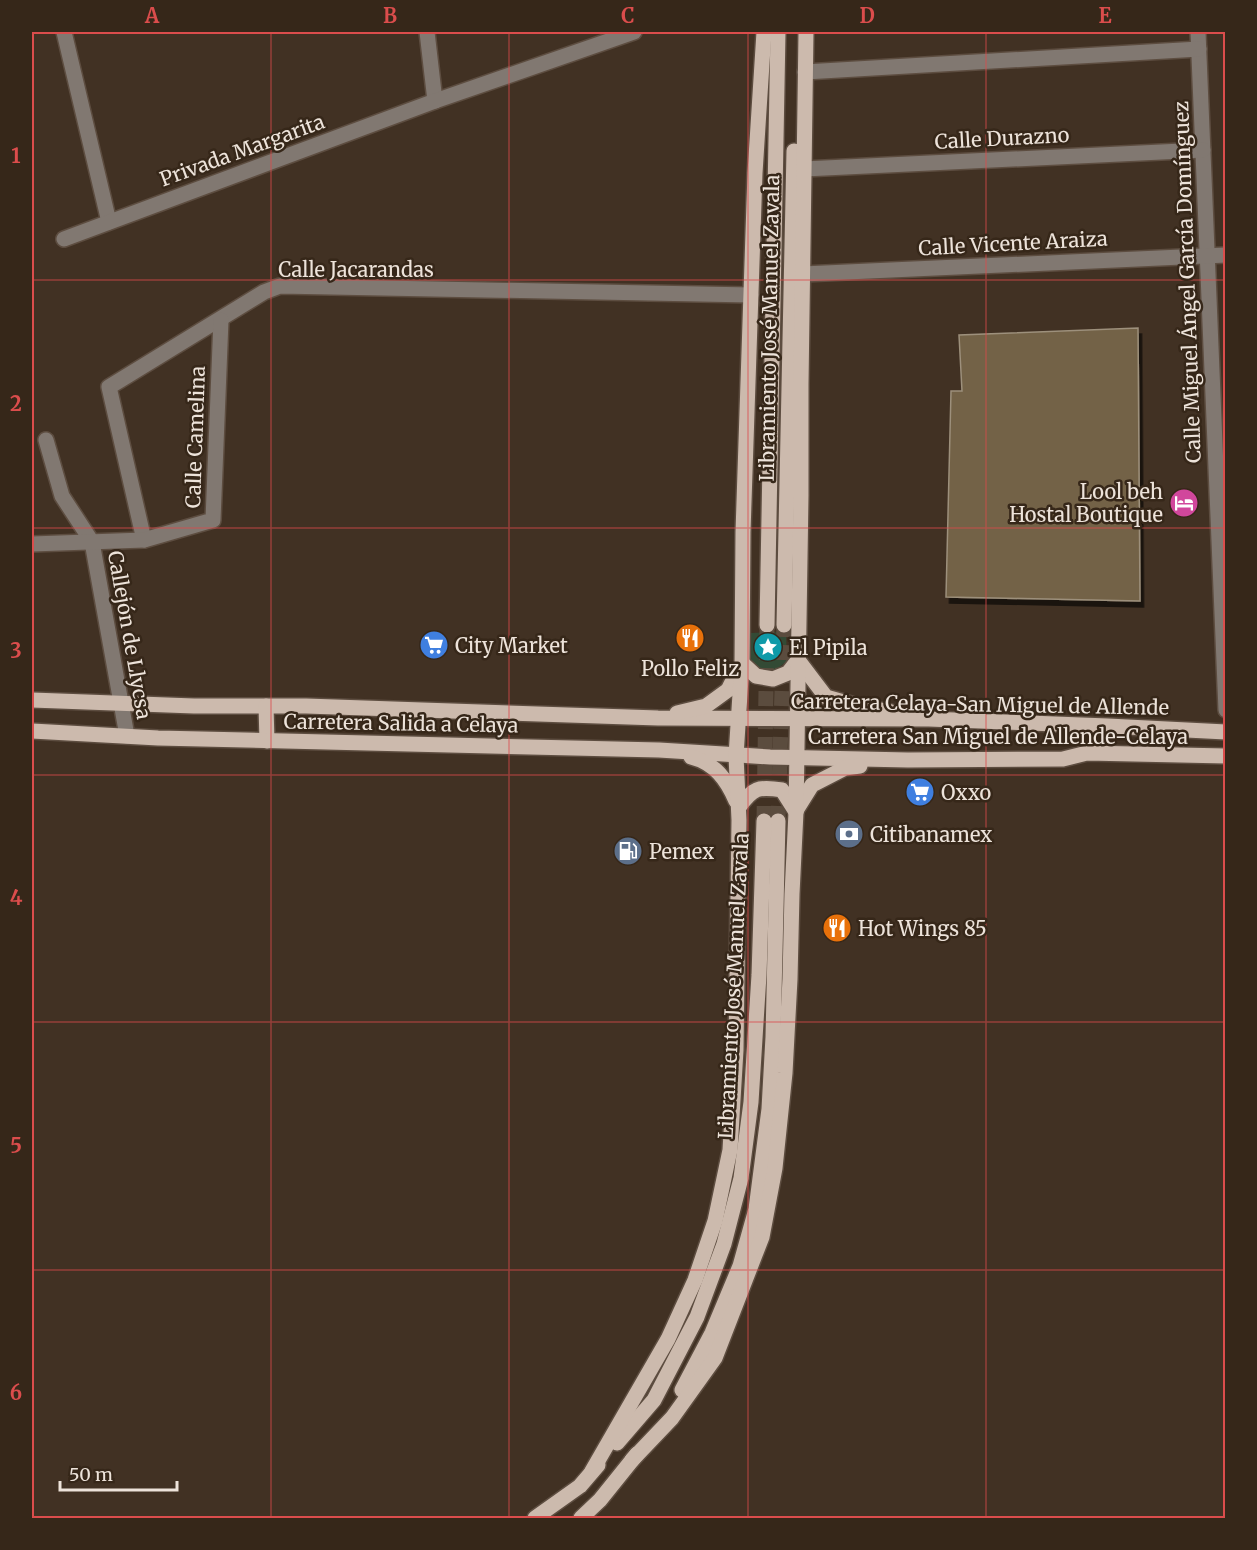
<svg xmlns="http://www.w3.org/2000/svg" width="1257" height="1550" viewBox="0 0 1257 1550" font-family="Merriweather,serif">
	<style>
		.green { fill: #334a35 }
		.building { fill: #736247; stroke: #9d907c; stroke-width: 1.5; filter: url(#shadow) }
		.lines { fill: none; stroke-linecap: round; stroke-linejoin: round }
		.major-tunnel { stroke: #5b4c3e; stroke-width: 15; stroke-dasharray: 15 8; stroke-linecap: butt }
		.minor-casing { stroke: #5d4d40; stroke-width: 18 }
		.major-casing { stroke: #5d4d40; stroke-width: 18 }
		.minor { stroke: #817871; stroke-width: 15 }
		.major { stroke: #ccbaad; stroke-width: 15 }
		.grid { fill: none; stroke: #db4d4c; stroke-width: 1.5; stroke-opacity: 0.55 }
		.labels { text-anchor: middle; dominant-baseline: central; stroke-width: 5; stroke-linejoin: round; paint-order: stroke }
		.street-label { font-size: 20px; fill: #ede3da; stroke: #362719 }
		.poi-label { font-size: 20px; fill: #ede3da; stroke: #362719; text-anchor: start }
		.neatline { fill: none; stroke: #db4d4c; stroke-width: 2 }
		.grid-label { font-size: 20px; text-anchor: middle; font-weight: bold; fill: #db4d4c }
	</style>
	<defs>
		<filter id="shadow"><feDropShadow dx="3.5" dy="6" stdDeviation="0" flood-color="#0009"/></filter>
	</defs>
	<rect width="100%" height="100%" fill="#413123"/>
	<path class="green" d="M786,632L787,661L773,672L760,670L751,661L750,633Z"/>
	<path class="building" d="M1138,328L1140,601L946,597L951,391H962L959,335Z"/>
	<g class="lines">
		<g class="major-tunnel">
			<path d="M764,821L767,625"/>
			<path d="M778,821L784,625"/>
		</g>
		<g class="minor-casing">
			<g id="minor">
				<path d="M64,32L109,222"/>
				<path d="M427,32L435,101"/>
				<path d="M1198,32L1226,710"/>
				<path d="M805,72L1199,49"/>
				<path d="M804,169L1203,150"/>
				<path d="M64,239L435,101L634,32"/>
				<path d="M803,274L1226,255"/>
				<path d="M46,440L62,496L92,542L127,736"/>
				<path d="M144,540L109,387L264,292L280,286L751,295"/>
				<path d="M32,544L144,540L213,520L221,320"/>
			</g>
		</g>
		<g class="major-casing">
			<g id="major">
				<path d="M767,625L778,32"/>
				<path d="M784,625L794,151"/>
				<path d="M798,660L826,697L858,706L891,712"/>
				<path d="M742,663L756,676L773,679L788,673L798,660"/>
				<path d="M32,700L194,706H306L658,718L929,719L1108,726L1226,732"/>
				<path d="M266,706L267,741"/>
				<path d="M677,713L706,706L728,690L739,668"/>
				<path d="M32,731L158,738L659,750L770,757L908,760L1063,759L1087,753L1226,756"/>
				<path d="M691,757C715,763 727,780 736,801"/>
				<path d="M739,807C753,788 758,786 782,790L796,812"/>
				<path d="M797,809L812,785L845,768L860,766"/>
				<path d="M682,1390L712,1333L740,1266L756,1209L769,1109L773,1037L778,821"/>
				<path d="M617,1443L654,1400L697,1317L724,1244L741,1178L751,1102L759,975L764,821"/>
				<path d="M632,1460L672,1418L715,1358L762,1237L775,1168L785,1073L790,979L792,894L796,812L801,495V384L806,32"/>
				<path d="M592,1471L668,1339L695,1280L715,1221L730,1150L736,1050L739,820L736,756L742,663L743,532L755,173L764,32"/>
				<path d="M535,1518L580,1486L598,1465"/>
				<path d="M581,1518L600,1500L637,1454"/>
			</g>
		</g>
		<use href="#minor" class="minor"/>
		<use href="#major" class="major"/>
	</g>
	<path class="grid" d="M271,32V1518M509,32V1518M748,32V1518M986,32V1518M32,280H1226M32,528H1226M32,775H1226M32,1022H1226M32,1270H1226"/>
	<defs>
		<g id="hotel-disc" transform="scale(1.5)"><circle r="9.5" fill="#d1479c" stroke="#362719"/><path d="M-6-4.5h1.5V1H6V5H4.5V3h-9V5H-6ZM-4 0a1.8 1.8 0 1 1 3.6 0ZM.5 0V-2.5h3Q6-2.5 6 0Z" fill="#fff"/></g>
		<g id="restaurant-disc" transform="scale(1.5)"><circle r="9.5" fill="#e8710a" stroke="#362719"/><path d="M-5-6h1v4h1v-4h1v4h1v-4h1v5L-1.5 .5V6h-2V.5L-5-1ZM5-6V6H3V1.5H1.5Q1.5-4 5-6Z" fill="#fff"/></g>
		<g id="supermarket-disc" transform="scale(1.5)"><circle r="9.5" fill="#3f7fe0" stroke="#362719"/><path d="M-6-5.5h2.5l.6 2H6L4.5 2H-2.5L-4.4-4H-6ZM-1.5 3.2a1.3 1.3 0 1 0 .1 0ZM3 3.2a1.3 1.3 0 1 0 .1 0Z" fill="#fff"/></g>
		<g id="sight-disc" transform="scale(1.5)"><circle r="9.5" fill="#0f9aa8" stroke="#362719"/><path d="M0-6L1.8-2.2L6-1.7L2.9 1.2L3.7 5.4L0 3.3L-3.7 5.4L-2.9 1.2L-6-1.7L-1.8-2.2Z" fill="#fff"/></g>
		<g id="bank-disc" transform="scale(1.5)"><circle r="9.5" fill="#5c6f8a" stroke="#362719"/><path d="M-6-4H6V4H-6ZM0-2.3a2.3 2.3 0 1 0 0 4.6a2.3 2.3 0 1 0 0-4.6Z" fill="#fff"/></g>
		<g id="fuel-disc" transform="scale(1.5)"><circle r="9.5" fill="#5c6f8a" stroke="#362719"/><path d="M-5.5-6h7V0h2V4h1.3V-2.5L3-4.5l.8-.8L6-3V5H2.5V1h-1V6h-7ZM-4.2-4.7v3.2H.2V-4.7Z" fill="#fff"/></g>
	</defs>
	<g fill-rule="evenodd">
		<use href="#hotel-disc" x="1184" y="503"/>
		<use href="#restaurant-disc" x="690" y="638"/>
		<use href="#supermarket-disc" x="434" y="645"/>
		<use href="#sight-disc" x="768" y="647"/>
		<use href="#supermarket-disc" x="920" y="792"/>
		<use href="#bank-disc" x="849" y="834"/>
		<use href="#fuel-disc" x="628" y="851"/>
		<use href="#restaurant-disc" x="837" y="928"/>
	</g>
	<g class="labels">
		<g class="street-label">
			<text transform="translate(1002 138) rotate(-3)">Calle Durazno</text>
			<text transform="translate(242 150) rotate(-20)">Privada Margarita</text>
			<text transform="translate(1013 243) rotate(-3)">Calle Vicente Araiza</text>
			<text x="356" y="269">Calle Jacarandas</text>
			<text transform="translate(1187 282) rotate(-92)">Calle Miguel Ángel García Domínguez</text>
			<text transform="translate(769 328) rotate(-89)">Libramiento José Manuel Zavala</text>
			<text transform="translate(195 437) rotate(-88)">Calle Camelina</text>
			<text transform="translate(130 635) rotate(80)">Callejón de Llycsa</text>
			<text transform="translate(980 704) rotate(1)">Carretera Celaya-San Miguel de Allende</text>
			<text transform="translate(401 723) rotate(1)">Carretera Salida a Celaya</text>
			<text x="998" y="736">Carretera San Miguel de Allende-Celaya</text>
			<text transform="translate(733 986) rotate(-87)">Libramiento José Manuel Zavala</text>
		</g>
		<g class="poi-label">
			<text x="1163" y="491" text-anchor="end">Lool beh<tspan x="1163" dy="23">Hostal Boutique</tspan></text>
			<text x="455" y="645">City Market</text>
			<text x="789" y="647">El Pipila</text>
			<text x="690" y="668" text-anchor="middle">Pollo Feliz</text>
			<text x="941" y="792">Oxxo</text>
			<text x="870" y="834">Citibanamex</text>
			<text x="649" y="851">Pemex</text>
			<text x="858" y="928">Hot Wings 85</text>
		</g>
	</g>
	<rect width="1257" height="1550" fill="none" stroke="#362719" stroke-width="66"/>
	<path d="M60 1481v9h117v-9" fill="none" stroke="#ede3da" stroke-width="3"/>
	<text x="69" y="1481" font-size="18" fill="#ede3da" stroke="#362719" stroke-width="4.5" paint-order="stroke">50 m</text>
	<rect x="33" y="33" width="1191" height="1484" class="neatline"/>
	<g class="grid-label">
		<text x="152" y="23">A</text>
		<text x="390" y="23">B</text>
		<text x="628" y="23">C</text>
		<text x="867" y="23">D</text>
		<text x="1105" y="23">E</text>
		<text x="16" y="163">1</text>
		<text x="16" y="411">2</text>
		<text x="16" y="658">3</text>
		<text x="16" y="905">4</text>
		<text x="16" y="1153">5</text>
		<text x="16" y="1400">6</text>
	</g>
</svg>
